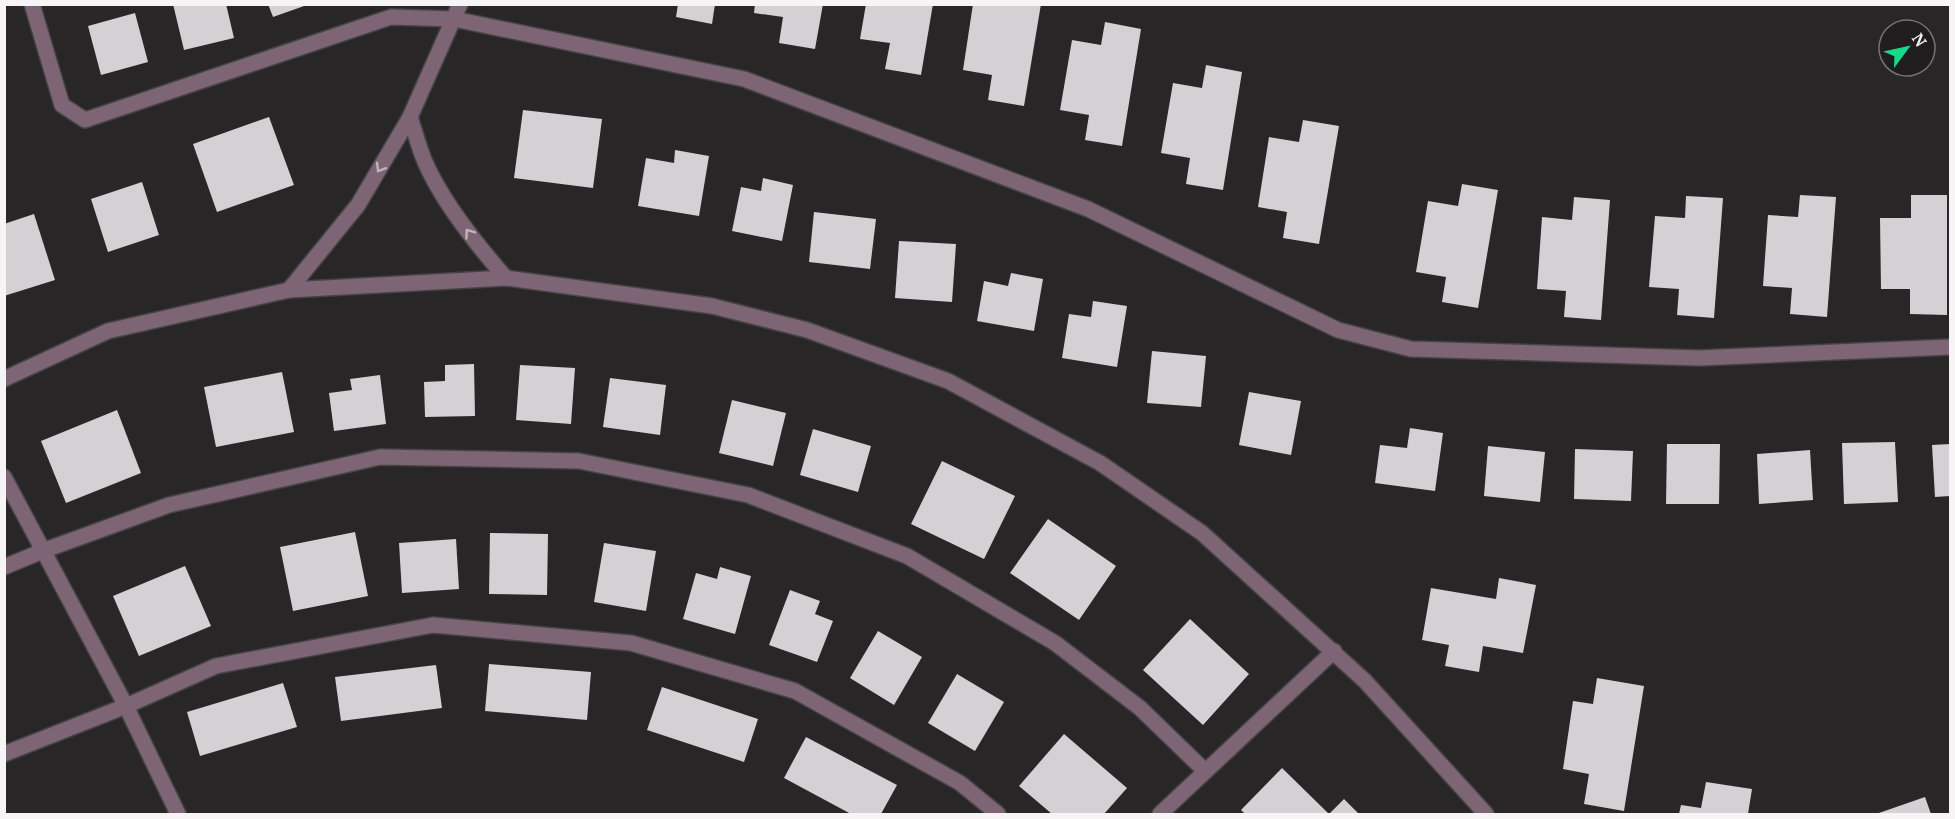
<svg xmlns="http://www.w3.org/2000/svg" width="1955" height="819" viewBox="0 0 1955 819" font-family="'PT Serif',serif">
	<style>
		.building { fill: #d4d0d3 }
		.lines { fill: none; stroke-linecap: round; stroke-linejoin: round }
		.street-casing { stroke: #464345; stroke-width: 18 }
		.street { stroke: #7d6575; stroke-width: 15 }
		.oneway { stroke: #c0b4bb }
	</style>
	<rect width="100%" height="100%" fill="#292628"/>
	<g class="building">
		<path d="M173,4H226L234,38L184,50Z"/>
		<path d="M268,4H307V5L273,17Z"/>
		<path d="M678,4H715L712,24L676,17Z"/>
		<path d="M755,4H823L815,49L779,43L783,17L754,13Z"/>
		<path d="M866,4H933L921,75L885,69L890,43L860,39Z"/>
		<path d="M973,4H1041L1024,106L988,100L992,75L963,70Z"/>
		<path d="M135,13L148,62L101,75L88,26Z"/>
		<path d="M1105,22L1141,29L1122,146L1085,140L1089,115L1060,110L1072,40L1101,45Z"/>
		<path d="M1206,65L1242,72L1223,190L1186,184L1190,158L1161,153L1173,83L1202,88Z"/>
		<path d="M523,110L602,119L593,188L514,178Z"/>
		<path d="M269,117L294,185L217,212L193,144Z"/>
		<path d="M1303,120L1339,126L1319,244L1283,238L1287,212L1258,207L1269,137L1299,142Z"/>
		<path d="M675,150L709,156L699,216L638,206L646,158L674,163Z"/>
		<path d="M763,178L793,185L782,241L732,231L741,187L761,191Z"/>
		<path d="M142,182L159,235L108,252L91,199Z"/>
		<path d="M1462,184L1498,190L1478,308L1442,302L1446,277L1416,272L1428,201L1458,206Z"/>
		<path d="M1800,195L1836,197L1827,317L1790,314L1792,288L1763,286L1768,215L1798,217Z"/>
		<path d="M1911,195H1947V315L1910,314V289H1881L1880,218H1911Z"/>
		<path d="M1686,196L1723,198L1714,318L1677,315L1679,289L1649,287L1655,216L1685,218Z"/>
		<path d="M1574,197L1610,200L1601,320L1564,317L1566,291L1537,289L1542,217L1572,220Z"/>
		<path d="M814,212L876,219L870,269L809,262Z"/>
		<path d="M34,214L55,280L4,296V224Z"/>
		<path d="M899,241L956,244L952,302L895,298Z"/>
		<path d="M1011,273L1043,279L1034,331L977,321L984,281L1008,286Z"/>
		<path d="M1093,301L1127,306L1117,367L1062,358L1069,314L1091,317Z"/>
		<path d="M1152,351L1206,356L1201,407L1147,403Z"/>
		<path d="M474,364L475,416L425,417L424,382L445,381V365Z"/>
		<path d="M520,365L575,368L571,424L516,420Z"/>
		<path d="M282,372L294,432L216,447L204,387Z"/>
		<path d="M380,375L386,424L334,431L329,393L352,390L350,379Z"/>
		<path d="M610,378L666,385L660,435L603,427Z"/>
		<path d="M1249,392L1301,401L1291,455L1239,445Z"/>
		<path d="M732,400L786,413L773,466L719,453Z"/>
		<path d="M117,410L141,473L66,503L41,441Z"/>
		<path d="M1410,428L1443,433L1435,491L1375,483L1380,445L1407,448Z"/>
		<path d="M813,429L871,446L858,492L800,475Z"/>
		<path d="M1895,442L1898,502L1844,504L1842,443Z"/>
		<path d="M1667,444H1720L1719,504H1666Z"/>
		<path d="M1950,444V496L1935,497L1932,445Z"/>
		<path d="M1488,446L1545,452L1540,502L1484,496Z"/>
		<path d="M1575,449L1633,451L1631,501L1574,499Z"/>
		<path d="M1810,450L1813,500L1759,504L1757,454Z"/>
		<path d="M942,461L1015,496L984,559L911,524Z"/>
		<path d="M1048,519L1116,566L1079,620L1010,573Z"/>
		<path d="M355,532L368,596L293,611L280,547Z"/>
		<path d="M490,533L548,534L547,595L489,594Z"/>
		<path d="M456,539L459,589L402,593L399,543Z"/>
		<path d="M604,543L656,551L646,611L594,602Z"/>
		<path d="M185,566L211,626L139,656L113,596Z"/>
		<path d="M720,567L751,576L735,634L683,619L696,573L717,579Z"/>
		<path d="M1499,578L1536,585L1523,653L1483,646L1479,672L1445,666L1449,645L1422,640L1431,588L1496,599Z"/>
		<path d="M790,590L820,601L815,614L833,621L817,662L769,645Z"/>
		<path d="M1190,619L1249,674L1203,725L1143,670Z"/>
		<path d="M878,631L922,657L894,705L850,678Z"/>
		<path d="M489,664L591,672L587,720L485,711Z"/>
		<path d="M436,665L442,708L341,721L335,677Z"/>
		<path d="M957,674L1004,702L975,751L928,723Z"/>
		<path d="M1597,678L1644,686L1624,811L1584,804L1589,774L1563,769L1573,701L1593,704Z"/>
		<path d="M283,683L297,727L200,756L187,712Z"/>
		<path d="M662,687L758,719L744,762L647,730Z"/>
		<path d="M1064,734L1127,788L1104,814H1052L1019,786Z"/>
		<path d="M806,737L897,785L881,814H851L784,778Z"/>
		<path d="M1282,768L1329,814L1344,799L1359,814H1245L1241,810Z"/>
		<path d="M1706,782L1752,789L1748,814H1679L1681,805L1701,808Z"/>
		<path d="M1925,797L1931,814H1876Z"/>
	</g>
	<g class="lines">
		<g class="street-casing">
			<g id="street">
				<path d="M32,4L62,105L85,120L391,17L454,19L744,79L1088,209L1338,330L1411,349L1699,358L1950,347"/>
				<path d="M410,117C415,132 419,148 425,162C443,203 476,244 506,278"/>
				<path d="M289,290L358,205L410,117L460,4"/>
				<path d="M4,379L108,331L289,290L506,278L712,306L807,330L948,381L1100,463L1202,533L1365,681L1486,814"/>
				<path d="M4,477L126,706L178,814"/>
				<path d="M4,567L45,550L169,505L380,457L579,461L748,495L907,556L1055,643L1140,708L1205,771"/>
				<path d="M4,754L126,706L216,666L433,625L631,643L795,691L960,783L998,814"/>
				<path d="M1160,814L1334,651"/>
			</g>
		</g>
		<use href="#street" class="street"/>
	</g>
	<defs><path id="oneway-chevron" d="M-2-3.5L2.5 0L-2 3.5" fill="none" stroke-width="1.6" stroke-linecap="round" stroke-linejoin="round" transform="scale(1.5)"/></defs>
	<g class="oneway">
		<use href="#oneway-chevron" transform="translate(380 168) rotate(121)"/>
		<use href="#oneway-chevron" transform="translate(469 233) rotate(-125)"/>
	</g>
	<rect width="1955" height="819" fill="none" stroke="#f6f4f5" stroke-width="12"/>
	<g transform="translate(1907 48) rotate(57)"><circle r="28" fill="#1f1d1e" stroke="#757374" stroke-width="1.5"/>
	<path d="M0-4.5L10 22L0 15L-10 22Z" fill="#16d989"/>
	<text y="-9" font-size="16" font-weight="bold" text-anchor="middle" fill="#f6f4f5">N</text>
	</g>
</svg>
